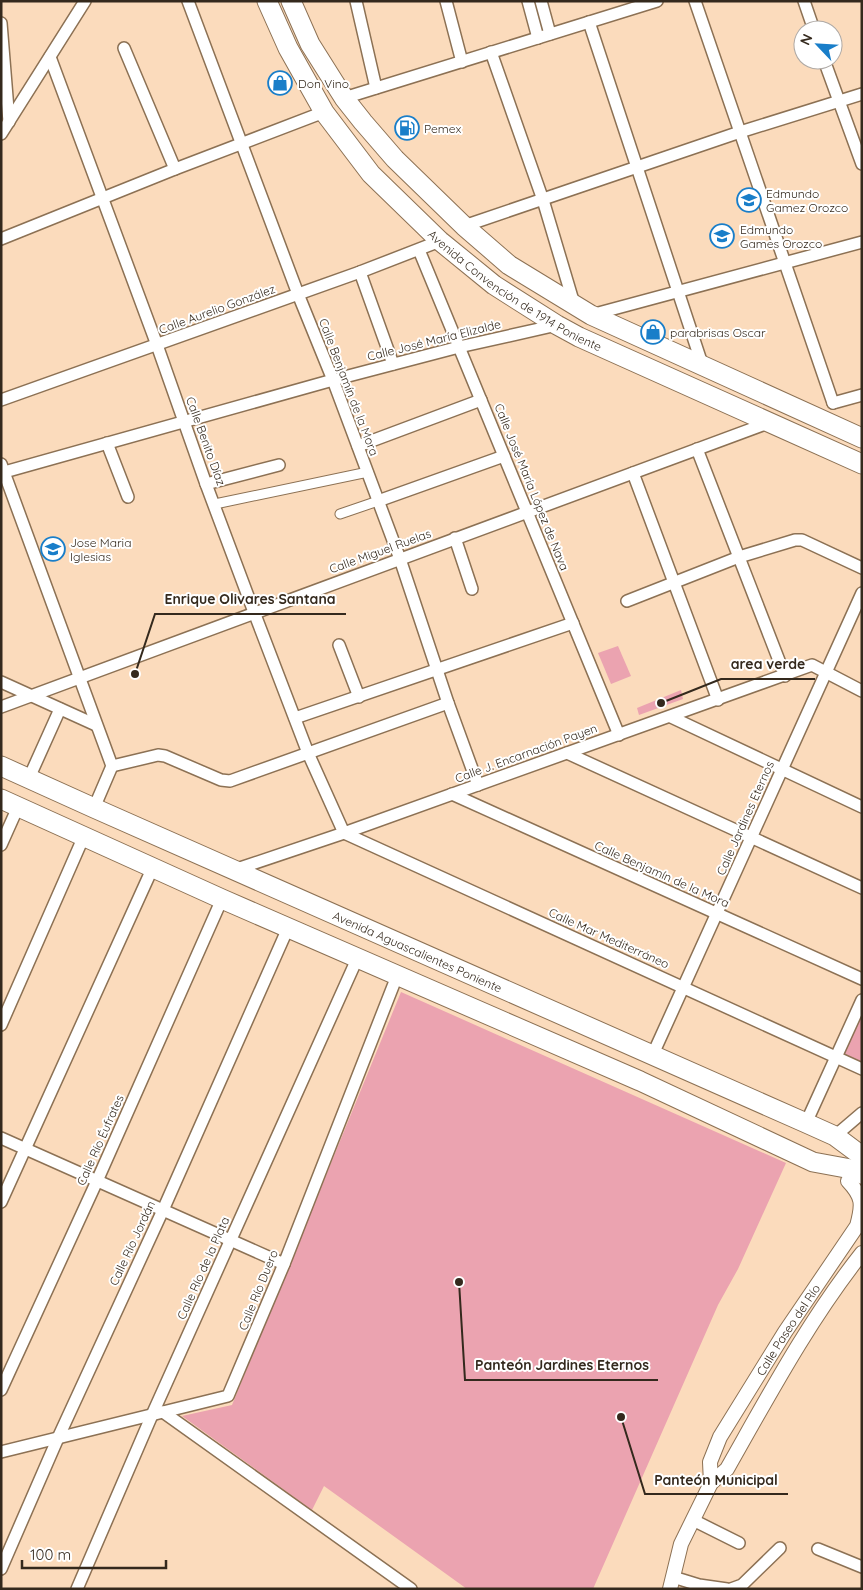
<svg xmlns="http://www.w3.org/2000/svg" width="863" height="1590" viewBox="0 0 863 1590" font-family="Quicksand,sans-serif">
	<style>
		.green { fill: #eba3b0 }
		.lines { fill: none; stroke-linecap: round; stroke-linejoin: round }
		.pedestrian-casing { stroke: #8c7154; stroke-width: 11 }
		.minor-casing { stroke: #8c7154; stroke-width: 14 }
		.tertiary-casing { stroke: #8c7154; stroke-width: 16 }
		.primary-casing { stroke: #8c7154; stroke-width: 21 }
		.pedestrian { stroke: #fff; stroke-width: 9 }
		.minor { stroke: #fff; stroke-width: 11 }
		.tertiary { stroke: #fff; stroke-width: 14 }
		.primary { stroke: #fff; stroke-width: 19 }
		.labels { text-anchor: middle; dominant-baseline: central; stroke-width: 4; stroke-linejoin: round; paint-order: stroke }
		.poi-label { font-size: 12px; fill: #34291d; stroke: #fff; text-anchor: start }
		.street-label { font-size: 12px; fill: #34291d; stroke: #fff }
		.leader { fill: none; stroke: #34291d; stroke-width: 2 }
		.callout-dot { fill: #34291d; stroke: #fff; stroke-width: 2 }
		.callout-label { font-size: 14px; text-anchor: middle; font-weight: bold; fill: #34291d; stroke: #fff; stroke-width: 4; stroke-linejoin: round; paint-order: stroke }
	</style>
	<rect width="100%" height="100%" fill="#fbdbbc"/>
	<g class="green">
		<path d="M618,646L631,676L611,684L598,653Z"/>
		<path d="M681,690L683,699L639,715L637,708Z"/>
		<path d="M401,992L786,1163L738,1269L718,1305L593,1589H467L324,1486L312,1510L182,1416L232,1405Z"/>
		<path d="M862,1008V1063L840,1053Z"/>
	</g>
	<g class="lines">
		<g class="pedestrian-casing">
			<g id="pedestrian">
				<path d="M215,504L368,472"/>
				<path d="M340,514L378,501"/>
			</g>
		</g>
		<g class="minor-casing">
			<g id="minor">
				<path d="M188,1L298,294L333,380L400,559L448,703L478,785"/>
				<path d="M356,1L376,88"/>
				<path d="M446,1L462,62"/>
				<path d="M528,1L538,38"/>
				<path d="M541,1L550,34"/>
				<path d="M695,1L833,403"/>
				<path d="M804,1L814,30"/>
				<path d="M589,22L703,367"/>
				<path d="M1,23L9,122"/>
				<path d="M124,48L175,169"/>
				<path d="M491,52L543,200L574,304"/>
				<path d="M50,57L157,345L206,484L254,612L308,753L344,833L862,1069"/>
				<path d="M824,60L862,164"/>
				<path d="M344,98L657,1"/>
				<path d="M1,134L85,1"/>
				<path d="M464,226L740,132L862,94"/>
				<path d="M1,239L175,169L324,112"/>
				<path d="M419,250L619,735"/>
				<path d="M360,272L393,364"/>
				<path d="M591,315L862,242"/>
				<path d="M1,400L360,272L440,241"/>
				<path d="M833,403L862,395"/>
				<path d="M107,443L128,497"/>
				<path d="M358,446L481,400"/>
				<path d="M697,449L785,676"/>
				<path d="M1,464L112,766L94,808"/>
				<path d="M1,473L333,380L459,347L557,325"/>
				<path d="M633,473L718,700"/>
				<path d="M206,484L279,465"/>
				<path d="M378,501L504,456"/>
				<path d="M455,538L472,589"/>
				<path d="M627,601L739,557L795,540H802L862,568"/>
				<path d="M339,645L359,697"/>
				<path d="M1,682L96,725"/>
				<path d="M1,707L768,423"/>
				<path d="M671,717L862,807"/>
				<path d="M295,718L573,623"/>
				<path d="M567,753L862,888"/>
				<path d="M112,766L158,755L165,756L221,780L230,781L448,703"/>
				<path d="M29,778L60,709"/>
				<path d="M452,794L862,979"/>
				<path d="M1,845L18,807"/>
				<path d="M234,870L344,833L812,665L862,691"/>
				<path d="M1,1025L84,836"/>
				<path d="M653,1054L862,593"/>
				<path d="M806,1123L862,1000"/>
				<path d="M835,1136L862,1113"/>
				<path d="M1,1138L284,1264"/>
				<path d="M1,1202L153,867"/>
				<path d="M1,1390L97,1181L222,899"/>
				<path d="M163,1412L411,1589"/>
				<path d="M1,1452L228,1396L284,1264L397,976"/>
				<path d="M693,1520L739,1543"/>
				<path d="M818,1549L862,1567"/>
				<path d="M1,1569L58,1438L163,1210L288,928"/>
				<path d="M673,1577L699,1585L727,1589"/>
				<path d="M77,1589L152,1415L357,959"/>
				<path d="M731,1589L742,1585L780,1548"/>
			</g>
		</g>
		<g class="tertiary-casing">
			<g id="tertiary">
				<path id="s1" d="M711,1483L710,1462L720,1437L785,1332L857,1226C863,1204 863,1197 848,1181"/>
				<path d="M670,1589L681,1544L711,1483L727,1469C769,1395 809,1320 862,1253"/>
			</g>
		</g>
		<g class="primary-casing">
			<g id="primary">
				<path id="s2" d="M267,1L288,48L324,112L371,174L440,241L494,285L557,325L579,337L862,464"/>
				<path d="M291,1L310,44L344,98L363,122L395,159L464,226L509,265L591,315L862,438"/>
				<path id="s3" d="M1,766L94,808L806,1123L835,1136L862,1156"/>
				<path d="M1,799L222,899L640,1081L813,1162L851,1169L862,1174"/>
			</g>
		</g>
		<use href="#pedestrian" class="pedestrian"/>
		<use href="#minor" class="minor"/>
		<use href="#tertiary" class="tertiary"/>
		<use href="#primary" class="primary"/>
	</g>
	<defs>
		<g id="shop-ring" transform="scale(1.25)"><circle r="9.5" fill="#fff" stroke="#197ec9" stroke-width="1.5"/><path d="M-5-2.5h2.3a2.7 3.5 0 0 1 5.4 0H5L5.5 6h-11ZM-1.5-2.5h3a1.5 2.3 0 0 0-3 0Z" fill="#197ec9"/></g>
		<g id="fuel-ring" transform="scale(1.25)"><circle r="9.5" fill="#fff" stroke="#197ec9" stroke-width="1.5"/><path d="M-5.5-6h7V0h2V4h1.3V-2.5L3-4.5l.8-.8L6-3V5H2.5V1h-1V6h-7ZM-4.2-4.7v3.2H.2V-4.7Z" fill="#197ec9"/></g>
		<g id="school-ring" transform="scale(1.25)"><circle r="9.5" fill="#fff" stroke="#197ec9" stroke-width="1.5"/><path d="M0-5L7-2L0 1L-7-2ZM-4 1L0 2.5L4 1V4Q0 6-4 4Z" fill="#197ec9"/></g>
	</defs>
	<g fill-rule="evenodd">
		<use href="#shop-ring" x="280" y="83"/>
		<use href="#fuel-ring" x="407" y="128"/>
		<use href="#school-ring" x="749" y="200"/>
		<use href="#school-ring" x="722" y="236"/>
		<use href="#shop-ring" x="653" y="332"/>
		<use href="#school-ring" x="53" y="549"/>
	</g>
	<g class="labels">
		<g class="poi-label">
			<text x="298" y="83">Don Vino</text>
			<text x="424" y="128">Pemex</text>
			<text x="766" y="193">Edmundo<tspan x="766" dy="14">Gamez Orozco</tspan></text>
			<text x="740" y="229">Edmundo<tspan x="740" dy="14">Games Orozco</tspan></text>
			<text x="670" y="332">parabrisas Oscar</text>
			<text x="70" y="542">Jose Maria<tspan x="70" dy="14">Iglesias</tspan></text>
		</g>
		<g class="street-label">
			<text stroke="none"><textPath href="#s2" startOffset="389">Avenida Convención de 1914 Poniente</textPath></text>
			<text transform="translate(217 309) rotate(-20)">Calle Aurelio González</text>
			<text transform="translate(434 340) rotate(-14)">Calle José María Elizalde</text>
			<text transform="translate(349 387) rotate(69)">Calle Benjamín de la Mora</text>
			<text transform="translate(206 441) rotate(70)">Calle Benito Díaz</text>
			<text transform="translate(532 487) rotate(68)">Calle José María López de Nava</text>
			<text transform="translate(380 551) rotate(-20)">Calle Miguel Ruelas</text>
			<text transform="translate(526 753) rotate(-20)">Calle J. Encarnación Payen</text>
			<text transform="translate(745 818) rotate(-66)">Calle Jardines Eternos</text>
			<text transform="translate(662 874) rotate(24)">Calle Benjamín de la Mora</text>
			<text transform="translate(609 938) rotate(24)">Calle Mar Mediterráneo</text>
			<text stroke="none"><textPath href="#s3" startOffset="456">Avenida Aguascalientes Poniente</textPath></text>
			<text transform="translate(100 1140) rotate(-66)">Calle Río Éufrates</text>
			<text transform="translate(132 1243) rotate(-65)">Calle Río Jordán</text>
			<text transform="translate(203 1268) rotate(-66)">Calle Río de la Plata</text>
			<text transform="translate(258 1290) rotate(-68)">Calle Río Duero</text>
			<text stroke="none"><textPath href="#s1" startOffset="175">Calle Paseo del Río</textPath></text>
		</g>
	</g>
	<path class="leader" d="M135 674L155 614H346M661 703L721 679H815M459 1282L465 1380H658M621 1417L645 1494H788"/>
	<g class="callout-dot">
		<circle cx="135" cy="674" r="5"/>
		<circle cx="661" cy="703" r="5"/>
		<circle cx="459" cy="1282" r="5"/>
		<circle cx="621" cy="1417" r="5"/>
	</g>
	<g class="callout-label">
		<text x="250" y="604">Enrique Olivares Santana</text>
		<text x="768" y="669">area verde</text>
		<text x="562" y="1370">Panteón Jardines Eternos</text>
		<text x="716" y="1485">Panteón Municipal</text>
	</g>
	<rect width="863" height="1590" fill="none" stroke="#34291d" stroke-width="5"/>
	<g transform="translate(818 45) rotate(295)"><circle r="24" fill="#ffffff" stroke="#aea9a5"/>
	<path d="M0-4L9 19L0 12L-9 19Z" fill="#197ec9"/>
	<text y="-8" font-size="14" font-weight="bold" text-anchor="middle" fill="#34291d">N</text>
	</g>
	<path d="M22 1560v8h144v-8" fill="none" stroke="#34291d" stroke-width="2.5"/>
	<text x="30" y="1560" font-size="15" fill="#34291d" stroke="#ffffff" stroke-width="4" paint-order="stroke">100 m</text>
</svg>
